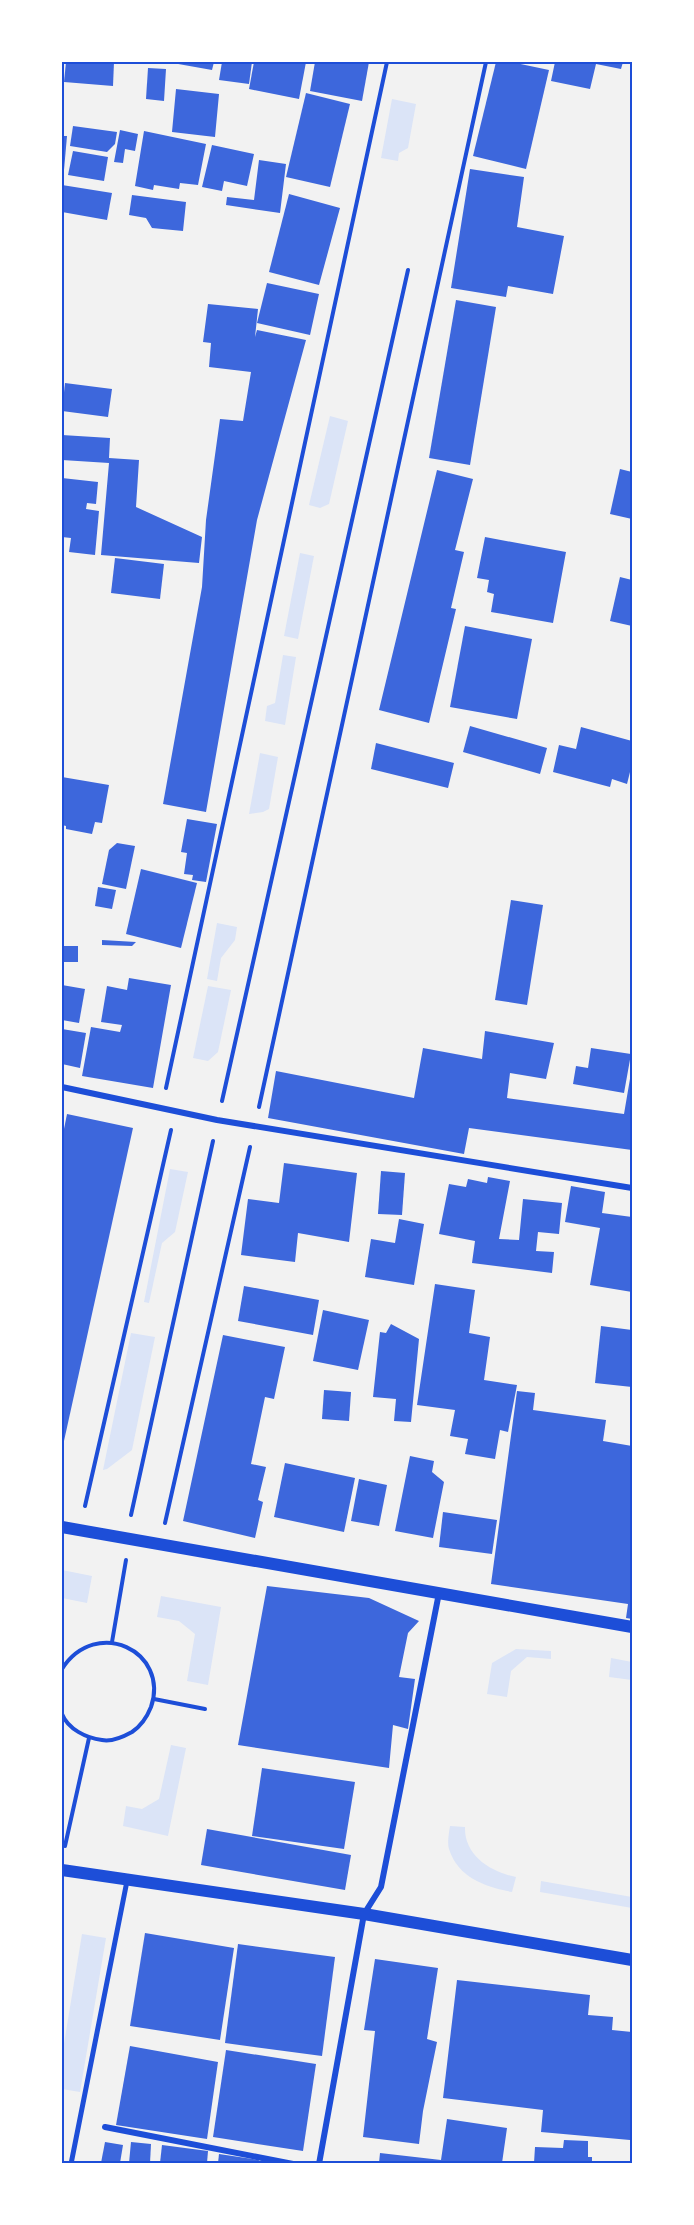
<svg xmlns="http://www.w3.org/2000/svg" width="694" height="2225" viewBox="0 0 694 2225" font-family="Jost,sans-serif">
	<style>
		.green { fill: #dbe4f7 }
		.building { fill: #3d67dc }
		.lines { fill: none; stroke-linecap: round; stroke-linejoin: round }
		.path { stroke: #1d4ed8; stroke-width: 4 }
		.pedestrian { stroke: #1d4ed8; stroke-width: 5 }
		.minor { stroke: #1d4ed8; stroke-width: 6 }
		.secondary { stroke: #1d4ed8; stroke-width: 12 }
		.neatline { fill: none; stroke: #1d4ed8; stroke-width: 2 }
	</style>
	<rect width="100%" height="100%" fill="#f2f2f2"/>
	<g class="green">
		<path d="M392,99L416,104L408,148L399,153L398,161L381,158Z"/>
		<path d="M330,416L348,421L329,504L320,508L309,505Z"/>
		<path d="M300,553L314,556L298,639L284,636Z"/>
		<path d="M283,655L296,657L285,725L265,721L267,706L275,703Z"/>
		<path d="M260,753L278,757L269,809L263,812L249,814Z"/>
		<path d="M217,923L237,927L235,940L221,958L217,981L207,979Z"/>
		<path d="M208,986L231,990L218,1052L208,1061L193,1058Z"/>
		<path d="M170,1169L188,1172L175,1232L162,1243L149,1303L144,1302Z"/>
		<path d="M131,1333L155,1337L132,1450L107,1469L103,1470Z"/>
		<path d="M62,1570L92,1576L87,1603L62,1598Z"/>
		<path d="M161,1596L221,1607L208,1685L187,1681L195,1634L179,1621L157,1617Z"/>
		<path d="M516,1649L551,1651V1659L527,1657L511,1671L507,1697L487,1694L492,1663Z"/>
		<path d="M611,1658L632,1662V1680L609,1677Z"/>
		<path d="M171,1745L186,1748L168,1836L123,1826L126,1806L142,1809L159,1799Z"/>
		<path d="M450,1826L465,1827C464,1855 490,1872 516,1877L512,1892C486,1887 458,1878 449,1849C447,1843 449,1833 450,1826Z"/>
		<path d="M541,1881L632,1897V1908L540,1892Z"/>
		<path d="M82,1934L106,1938L80,2092L62,2089V2056Z"/>
	</g>
	<g class="building">
		<path d="M66,62H114L113,86L64,82Z"/>
		<path d="M167,62H214L212,70Z"/>
		<path d="M222,62H252L249,84L219,80Z"/>
		<path d="M254,62H306L299,99L249,89Z"/>
		<path d="M315,62H369L362,101L310,91Z"/>
		<path d="M496,62H511L549,70L526,169L473,156Z"/>
		<path d="M555,62H623L621,69L596,64L590,89L551,81Z"/>
		<path d="M148,68L166,69L164,101L146,99Z"/>
		<path d="M176,89L219,94L215,137L172,132Z"/>
		<path d="M306,93L350,104L330,187L286,177Z"/>
		<path d="M73,126L117,132L115,144L107,152L70,146Z"/>
		<path d="M120,130L138,134L135,151L125,149L123,163L114,162Z"/>
		<path d="M144,131L206,144L198,185L180,183L179,189L154,185L153,190L135,186Z"/>
		<path d="M62,136H67L64,170H62Z"/>
		<path d="M212,145L254,154L247,186L224,181L222,191L202,187Z"/>
		<path d="M73,151L108,157L104,181L68,175Z"/>
		<path d="M259,160L286,164L280,213L226,205L227,197L254,200Z"/>
		<path d="M470,169L524,177L517,227L564,236L553,294L508,286L506,297L451,288Z"/>
		<path d="M62,185L112,193L107,220L62,212Z"/>
		<path d="M289,194L340,208L319,285L269,272Z"/>
		<path d="M132,195L186,202L183,231L152,228L146,218L129,215Z"/>
		<path d="M267,283L319,294L310,335L257,323Z"/>
		<path d="M456,300L496,307L470,465L429,458Z"/>
		<path d="M208,304L258,309L255,337L257,330L306,340L257,520L206,812L163,804L202,587L206,520L220,419L243,421L251,372L209,367L211,343L203,342Z"/>
		<path d="M65,383L112,389L108,417L62,411Z"/>
		<path d="M62,435L110,438L109,458L139,460L136,507L202,537L199,563L101,555L109,463L62,460Z"/>
		<path d="M620,469L632,472V519L610,514Z"/>
		<path d="M437,470L473,479L455,550L464,552L451,608L456,609L429,723L379,710Z"/>
		<path d="M62,478L98,482L96,504L87,503L86,509L99,511L95,555L69,552L71,538L62,537Z"/>
		<path d="M485,537L566,552L553,623L491,612L494,594L487,592L489,580L477,578Z"/>
		<path d="M115,558L164,564L160,599L111,593Z"/>
		<path d="M620,577L632,580V626L610,621Z"/>
		<path d="M465,626L532,639L517,719L450,707Z"/>
		<path d="M470,726L547,748L540,774L463,752Z"/>
		<path d="M581,727L632,741V764L627,784L612,779L610,787L553,772L559,745L576,749Z"/>
		<path d="M376,743L454,763L448,788L371,769Z"/>
		<path d="M62,777L109,785L102,823L95,822L92,834L66,829V826L62,825Z"/>
		<path d="M187,819L217,824L206,882L192,880L193,875L184,874L187,853L181,852Z"/>
		<path d="M117,843L135,846L126,889L102,884L109,850Z"/>
		<path d="M141,869L197,883L181,948L126,934Z"/>
		<path d="M98,887L116,890L112,909L95,906Z"/>
		<path d="M511,900L543,905L527,1005L495,1000Z"/>
		<path d="M102,940L136,942L132,946L102,945Z"/>
		<rect x="62" y="946" width="16" height="16"/>
		<path d="M129,978L171,985L153,1088L82,1076L91,1027L120,1032L122,1025L101,1022L107,986L127,990Z"/>
		<path d="M62,985L85,989L79,1023L62,1020Z"/>
		<path d="M62,1029L86,1033L80,1068L62,1064Z"/>
		<path d="M485,1031L554,1043L546,1079L510,1073L507,1098L624,1114L632,1067V1150L469,1128L464,1154L268,1118L276,1071L414,1098L423,1048L482,1059Z"/>
		<path d="M591,1048L631,1054L624,1093L573,1084L576,1066L588,1068Z"/>
		<path d="M67,1114L133,1128L62,1450V1139Z"/>
		<path d="M284,1163L357,1173L349,1242L298,1233L295,1262L241,1255L248,1199L279,1203Z"/>
		<path d="M381,1171L405,1173L402,1215L378,1214Z"/>
		<path d="M488,1177L510,1181L499,1239L519,1240L523,1199L562,1203L559,1234L538,1232L536,1251L554,1252L552,1273L472,1263L475,1241L439,1234L449,1184L466,1187L468,1179L487,1183Z"/>
		<path d="M571,1186L605,1192L602,1213L632,1217V1292L590,1285L600,1228L565,1222Z"/>
		<path d="M399,1219L424,1224L414,1285L365,1277L371,1239L395,1243Z"/>
		<path d="M435,1284L475,1290L469,1333L490,1337L484,1380L517,1385L508,1432L500,1430L495,1459L465,1454L468,1439L450,1436L455,1410L417,1405Z"/>
		<path d="M244,1286L319,1300L313,1335L238,1321Z"/>
		<path d="M323,1310L369,1320L358,1370L313,1361Z"/>
		<path d="M391,1324L419,1339L411,1422L394,1421L396,1399L373,1397L380,1332L386,1333Z"/>
		<path d="M601,1326L632,1330V1387L595,1383Z"/>
		<path d="M223,1335L285,1347L274,1399L265,1397L251,1464L266,1467L258,1500L263,1502L255,1538L183,1521Z"/>
		<path d="M324,1390L351,1392L349,1421L322,1419Z"/>
		<path d="M517,1391L535,1393L533,1410L606,1420L603,1441L632,1446V1619L626,1618L628,1604L491,1584Z"/>
		<path d="M410,1456L434,1461L432,1472L444,1482L433,1538L395,1531Z"/>
		<path d="M285,1463L355,1478L344,1532L274,1517Z"/>
		<path d="M359,1479L387,1485L379,1526L351,1521Z"/>
		<path d="M443,1512L497,1520L492,1554L439,1547Z"/>
		<path d="M267,1586L369,1598L419,1621L408,1633L399,1677L415,1679L408,1729L393,1725L389,1768L238,1745Z"/>
		<path d="M262,1768L355,1782L344,1849L252,1836Z"/>
		<path d="M207,1829L351,1855L345,1890L201,1865Z"/>
		<path d="M145,1933L234,1948L220,2040L130,2026Z"/>
		<path d="M238,1944L335,1957L322,2056L225,2043Z"/>
		<path d="M375,1959L438,1968L427,2039L437,2042L423,2111L419,2144L363,2137L375,2031L364,2030Z"/>
		<path d="M457,1980L590,1995L588,2015L613,2017L612,2030L632,2032V2109L630,2140L541,2132L543,2110L443,2098Z"/>
		<path d="M130,2046L218,2062L207,2139L116,2125Z"/>
		<path d="M226,2050L316,2064L303,2151L213,2137Z"/>
		<path d="M447,2119L507,2128L502,2163H379L380,2153L441,2160Z"/>
		<path d="M564,2140L588,2141V2157H592V2163H534L535,2147L563,2148Z"/>
		<path d="M105,2142L123,2145L120,2163H101Z"/>
		<path d="M131,2142L151,2144L150,2163H129Z"/>
		<path d="M162,2145L208,2151L207,2163H160Z"/>
		<path d="M219,2154L259,2160L258,2163H218Z"/>
	</g>
	<g class="lines">
		<g class="path">
			<path d="M166,1088L387,62"/>
			<path d="M222,1101L408,270"/>
			<path d="M259,1107L486,62"/>
			<path d="M85,1506L171,1130"/>
			<path d="M131,1515L213,1141"/>
			<path d="M165,1523L250,1147"/>
			<path d="M112,1642L126,1560"/>
			<path d="M62,1669C96,1616 170,1651 151,1707C147,1717 141,1726 132,1732C123,1737 112,1742 102,1740C86,1738 68,1729 62,1714"/>
			<path d="M154,1699L205,1709"/>
			<path d="M65,1846L89,1738"/>
		</g>
		<path class="pedestrian" d="M71,2164L127,1881"/>
		<g class="minor">
			<path d="M62,1087L217,1120L632,1188"/>
			<path d="M105,2127L293,2164"/>
			<path d="M319,2164L364,1914L381,1887L439,1593"/>
		</g>
		<g class="secondary">
			<path d="M62,1527L632,1627"/>
			<path d="M62,1870L364,1914L632,1960"/>
		</g>
	</g>
	<rect width="694" height="2225" fill="none" stroke="#ffffff" stroke-width="126"/>
	<rect x="63" y="63" width="568" height="2099" class="neatline"/>
</svg>
